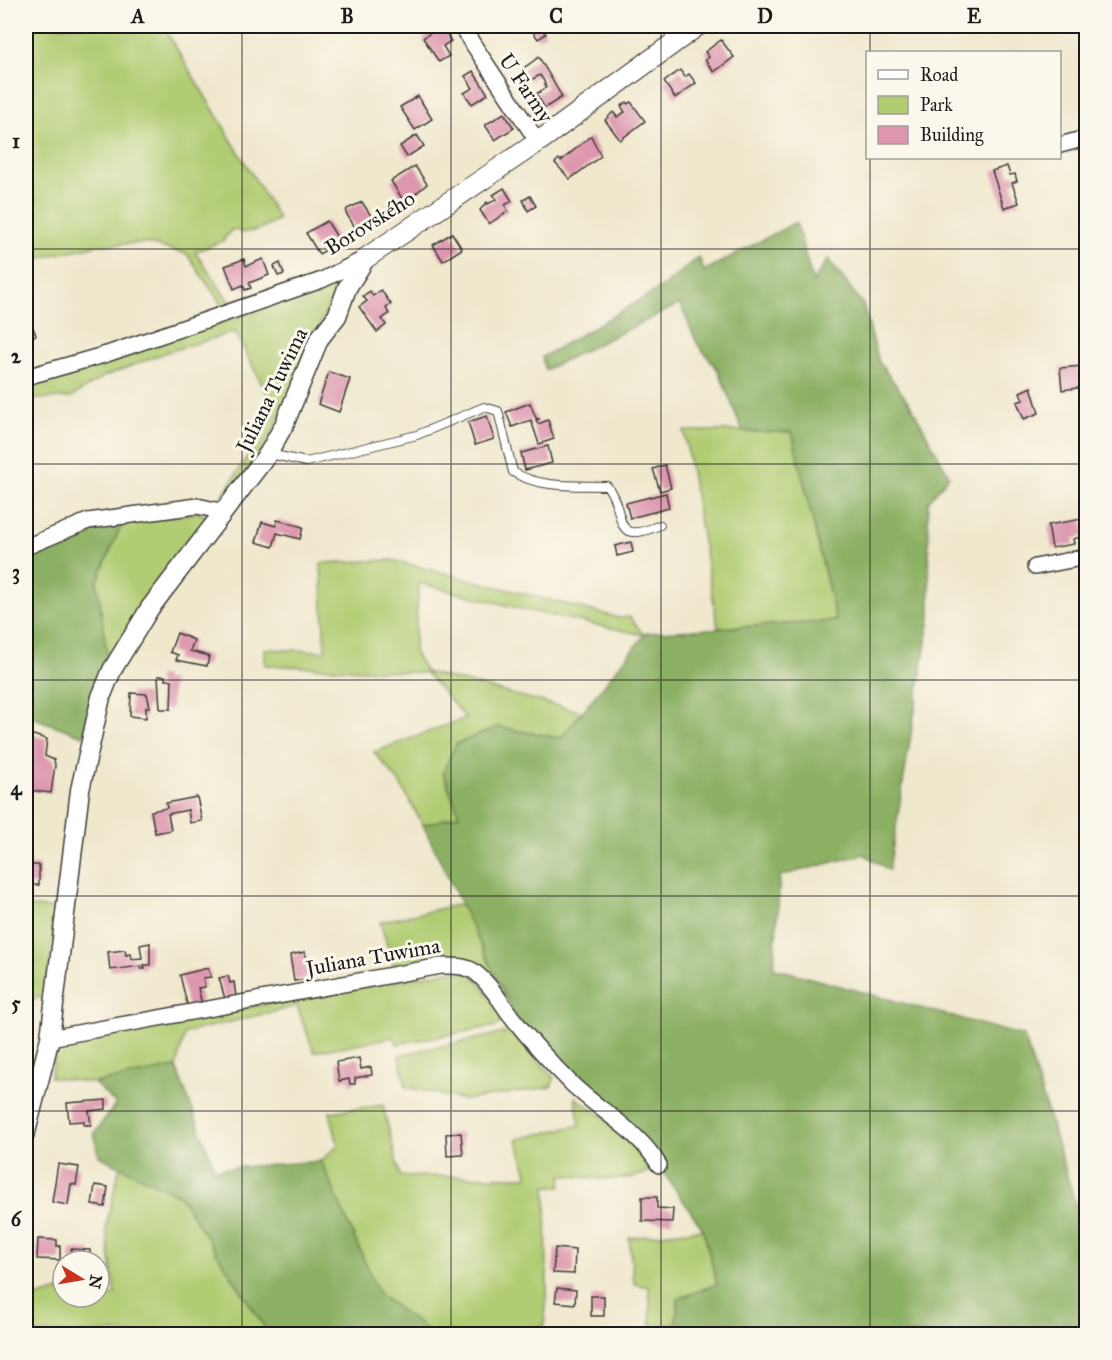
<svg xmlns="http://www.w3.org/2000/svg" width="1112" height="1360" viewBox="0 0 1112 1360" font-family="'IM FELL Great Primer',serif">
	<style>
		.green { fill: #b1cc72; stroke: #667447; stroke-width: 1.5 }
		.forest { fill: #8cb064; stroke: #546640; stroke-width: 1.5 }
		.building { fill: #dd96ae }
		.lines { fill: none; stroke-linecap: round; stroke-linejoin: round }
		.service-casing { stroke: #3c3b37; stroke-width: 10 }
		.minor-casing { stroke: #3c3b37; stroke-width: 18 }
		.tertiary-casing { stroke: #3c3b37; stroke-width: 21 }
		.secondary-casing { stroke: #3c3b37; stroke-width: 22 }
		.service { stroke: #fff; stroke-width: 8 }
		.minor { stroke: #fff; stroke-width: 15 }
		.tertiary { stroke: #fff; stroke-width: 18 }
		.secondary { stroke: #fff; stroke-width: 20 }
		.grid { fill: none; stroke: #1c1c1c; stroke-width: 1.5; stroke-opacity: 0.55 }
		.labels { text-anchor: middle; dominant-baseline: central; stroke-width: 6; stroke-linejoin: round; paint-order: stroke }
		.street-label { font-size: 21px; fill: #1c1c1c; stroke: #fbf7ec }
		.neatline { fill: none; stroke: #1c1c1c; stroke-width: 2 }
		.grid-label { font-size: 20px; text-anchor: middle; font-weight: bold; fill: #1c1c1c }
	</style>
	<rect width="100%" height="100%" fill="#fbf7ec"/>
	<filter id="ink" filterUnits="userSpaceOnUse"><feTurbulence type="fractalNoise" baseFrequency=".0167" numOctaves="2"/><feDisplacementMap in="SourceGraphic" scale="12" xChannelSelector="R" yChannelSelector="G"/><feConvolveMatrix kernelMatrix="1 2 1 2 8 2 1 2 1" color-interpolation-filters="sRGB"/></filter>
	<filter id="wash" filterUnits="userSpaceOnUse"><feTurbulence type="fractalNoise" baseFrequency=".008" numOctaves="4" result="noise"/><feDisplacementMap in="SourceGraphic" scale="24" xChannelSelector="R" yChannelSelector="G"/><feGaussianBlur stdDeviation="1.35" result="paint"/><feColorMatrix in="noise" values="0 0 0 0 0 0 0 0 0 0 0 0 0 0 0 0 0 1.4 0 .05"/><feComposite in="paint" operator="in"/></filter>
	<g filter="url(#wash)">
		<rect width="100%" height="100%" fill="#f0e8cd"/>
		<g class="green">
			<path d="M26,26H163L279,219L258,230L241,233L237,230H231L223,241L195,252L230,303L274,288L223,307L187,254L145,243L98,245L26,261Z"/>
			<path d="M348,278C315,319 304,370 281,415C264,448 242,480 216,505L260,437L272,404L235,332L167,352L103,377L70,398L26,399V383L216,324Z"/>
			<path d="M684,431H792L836,621L718,628Z"/>
			<path d="M198,512L210,518L108,663L97,582L123,521Z"/>
			<path d="M392,560L620,618L630,617L644,635L530,611L419,583L414,651L426,672L582,712L561,738L497,727L443,772L459,815L423,825L399,782L374,752L466,718L426,673L265,665L264,649L325,651L321,563Z"/>
			<path d="M461,904L506,997L448,959L394,967L380,922Z"/>
			<path d="M26,907L55,908L48,995L26,1001Z"/>
			<path d="M449,971L472,974L498,1005L501,1023L496,1026L397,1044L394,1037L314,1052L297,1006L185,1033L176,1067L94,1083L50,1077L57,1042Z"/>
			<path d="M513,1031L554,1078L551,1087L465,1100L406,1087L399,1055Z"/>
			<path d="M575,1097L624,1131L652,1157L651,1170C626,1185 591,1177 562,1175L561,1187L546,1186L547,1294L544,1326L514,1330L515,1334H432L379,1294L321,1161L338,1145L330,1112L383,1105L400,1176L528,1177L517,1139L580,1125Z"/>
			<path d="M120,1166L180,1196L269,1334H125L124,1332L26,1334V1299L61,1290L63,1297L115,1295L106,1227Z"/>
			<path d="M703,1229L717,1284L678,1299L676,1323L651,1330L649,1287L634,1284L629,1238Z"/>
		</g>
		<g class="forest">
			<path d="M796,222L813,282L828,259L863,304L879,362L912,407L949,476L928,502L930,617L889,870L864,854L780,876L774,968L1024,1036L1085,1234L1086,1334H652L651,1330L676,1323L678,1299L717,1284L703,1229L623,1115L567,1074L515,1016L423,825L459,815L443,772L456,744L497,727L561,738L646,633L836,621L792,432H743L718,370L697,343L680,304L545,370L542,357L661,288L699,257L704,271Z"/>
			<path d="M123,521L97,582L108,663L83,736L26,715V555L94,525Z"/>
			<path d="M176,1067L215,1169L321,1161L379,1294L432,1334H269L180,1196L99,1156L94,1133L116,1104L94,1083Z"/>
		</g>
		<g id="blocks">
			<g class="building">
				<path d="M441,26L451,41L443,46L449,56L439,62L423,38Z"/>
				<path d="M529,26H540L546,34L538,39Z"/>
				<path d="M721,40L734,57L714,72L705,60L709,57L705,52Z"/>
				<path d="M539,57L562,97L545,108L536,94L546,88L544,81L540,75L529,81L521,70Z"/>
				<path d="M680,70L685,77L689,74L696,83L675,98L664,82Z"/>
				<path d="M473,71L488,94L472,104L464,93L473,88L465,76Z"/>
				<path d="M418,96L432,119L415,130L400,107Z"/>
				<path d="M627,102L628,104L631,102L645,121L620,140L605,120L613,112L617,117L625,112L621,106Z"/>
				<path d="M504,113L514,128L495,140L485,125Z"/>
				<path d="M417,135L424,146L407,157L400,146Z"/>
				<path d="M591,136L601,156L570,179L555,163L559,159L561,161Z"/>
				<path d="M415,166L427,184L407,201L405,198L403,200L391,181Z"/>
				<path d="M1007,166L1010,175L1015,174L1017,181L1012,183L1019,203L1004,208L992,171Z"/>
				<path d="M504,188L512,201L505,205L508,211L489,224L480,210L487,202L488,204L497,199L493,195Z"/>
				<path d="M530,196L536,206L528,211L523,200Z"/>
				<path d="M362,202L373,219L356,229L346,213L347,209Z"/>
				<path d="M327,221L340,242L319,254L306,233Z"/>
				<path d="M452,233L462,249L443,261L433,245Z"/>
				<path d="M244,259L246,266L263,259L269,275L249,283L251,288L245,290L243,285L234,289L225,266Z"/>
				<path d="M280,263L284,274L278,276L274,266Z"/>
				<path d="M381,290L391,304L386,308L389,314L382,319L386,325L377,332L359,307L367,301L363,296L370,291L373,296Z"/>
				<path d="M29,319L36,335L26,340V321Z"/>
				<path d="M1083,366L1085,387L1062,390L1060,368Z"/>
				<path d="M329,372L350,379L339,412L318,404Z"/>
				<path d="M1031,387L1039,413L1024,419L1017,402L1023,400L1020,392Z"/>
				<path d="M530,403L536,418L539,419L536,420L538,424L548,420L554,439L539,444L531,420L512,427L506,412Z"/>
				<path d="M487,416L494,439L475,445L468,422Z"/>
				<path d="M548,446L552,463L525,470L521,453Z"/>
				<path d="M665,465L671,488L660,491L653,469Z"/>
				<path d="M666,493L669,508L630,518L626,503Z"/>
				<path d="M1082,519L1085,536L1073,539L1074,544L1052,548L1048,525Z"/>
				<path d="M277,520L303,527L300,539L277,533L273,547L256,542L262,522L276,526Z"/>
				<path d="M631,542L633,552L617,556L615,546Z"/>
				<path d="M177,633L194,640L190,651L209,656L207,666L176,660L178,655L170,652Z"/>
				<path d="M158,676H165V680H172L171,709H160Z"/>
				<path d="M131,693L147,694L150,707H146V718L130,716Z"/>
				<path d="M26,733L47,739L45,756L54,760L55,765L51,793L26,790Z"/>
				<path d="M197,797L202,821L190,823L188,810L168,814L171,830L155,833L151,811L167,808L166,803Z"/>
				<path d="M26,859H30V865H39V885H26Z"/>
				<path d="M150,943V965H144L145,969H141V966L110,970L108,952L125,950L126,955L131,954L132,959L142,958L140,945Z"/>
				<path d="M305,952L310,978L294,981L290,955Z"/>
				<path d="M208,968L211,977L203,978L205,987L198,988L202,1005L188,1008L180,975Z"/>
				<path d="M228,976L230,983L234,982L236,997L225,999L219,978Z"/>
				<path d="M359,1058L361,1069L371,1067L372,1075L355,1078V1084H350L349,1079L339,1081L336,1062Z"/>
				<path d="M106,1100V1109L89,1111L91,1125H84V1121L69,1122L67,1103Z"/>
				<path d="M461,1133L463,1155L447,1156L446,1134Z"/>
				<path d="M58,1164L79,1167L76,1185L71,1184L68,1205L52,1202Z"/>
				<path d="M95,1185L108,1187L105,1207L92,1205Z"/>
				<path d="M642,1197H657V1208L673,1209L672,1222L642,1221Z"/>
				<path d="M38,1239L57,1240V1246H60V1260L37,1259Z"/>
				<path d="M555,1248L575,1250L574,1274L553,1273Z"/>
				<path d="M71,1249L90,1250V1261L70,1260Z"/>
				<path d="M557,1288L576,1290L575,1304L555,1302Z"/>
				<rect x="591" y="1296" width="13" height="20"/>
			</g>
		</g>
	</g>
	<g filter="url(#ink)">
		<use href="#blocks" fill-opacity="0" stroke="#3c3b37" stroke-width="1.5"/>
		<g class="lines">
			<g class="service-casing">
				<path id="service" d="M270,454L306,462L417,435L484,407L498,411L513,472C541,489 576,485 607,486C628,512 609,548 660,525"/>
			</g>
			<g class="minor-casing">
				<g id="minor">
					<path d="M461,26L538,142"/>
					<path d="M1060,145L1086,138"/>
					<path d="M26,377L107,354L322,280L366,258"/>
					<path d="M26,547L88,521L197,506L225,512"/>
					<path d="M1035,567L1086,557"/>
					<path d="M50,1038L441,966C453,966 466,965 476,973C490,984 500,1001 511,1016C529,1039 551,1063 572,1084C601,1112 638,1130 659,1165"/>
				</g>
			</g>
			<g class="tertiary-casing">
				<path id="tertiary" d="M26,1132L50,1038L80,790L101,697L112,670L150,608L268,454L284,425L319,339L337,316L347,288L366,258"/>
			</g>
			<g class="secondary-casing">
				<path id="secondary" d="M366,258L538,142L697,26"/>
			</g>
			<use href="#service" class="service"/>
			<use href="#minor" class="minor"/>
			<use href="#tertiary" class="tertiary"/>
			<use href="#secondary" class="secondary"/>
		</g>
	</g>
	<path class="grid" d="M242,26V1334M451,26V1334M661,26V1334M870,26V52M870,158V1334M26,249H1086M26,464H1086M26,680H1086M26,896H1086M26,1111H1086"/>
	<g class="labels">
		<g class="street-label">
			<text transform="translate(526 88) rotate(56)">U Farmy</text>
			<text transform="translate(370 223) rotate(-32)">Borovského</text>
			<text transform="translate(272 390) rotate(-64)">Juliana Tuwima</text>
			<text transform="translate(373 957) rotate(-10)">Juliana Tuwima</text>
		</g>
	</g>
	<rect width="1112" height="1360" fill="none" stroke="#fbf7ec" stroke-width="66"/>
	<rect x="866" y="51" width="195" height="108" fill="#fbf7ec" stroke="#a29f99" stroke-width="1.5"/>
	<rect x="878" y="70" width="30" height="9" fill="#ffffff" stroke="#a29f99" stroke-width="1.5"/>
	<text x="920" y="81" font-size="18" fill="#1c1c1c">Road</text>
	<rect x="878" y="96" width="30" height="18" fill="#b1cc72" stroke="#a29f99" stroke-width="1.5"/>
	<text x="920" y="111" font-size="18" fill="#1c1c1c">Park</text>
	<rect x="878" y="126" width="30" height="18" fill="#dd96ae" stroke="#a29f99" stroke-width="1.5"/>
	<text x="920" y="141" font-size="18" fill="#1c1c1c">Building</text>
	<g transform="translate(81 1279) rotate(101)"><circle r="28" fill="#fbf7ec" stroke="#a29f99" stroke-width="1.5"/>
	<path d="M0-4.5L10 22L0 15L-10 22Z" fill="#c8321e"/>
	<text y="-9" font-size="16" font-weight="bold" text-anchor="middle" fill="#1c1c1c">N</text>
	</g>
	<rect x="33" y="33" width="1046" height="1294" class="neatline"/>
	<g class="grid-label">
		<text x="138" y="23">A</text>
		<text x="347" y="23">B</text>
		<text x="556" y="23">C</text>
		<text x="765" y="23">D</text>
		<text x="974" y="23">E</text>
		<text x="16" y="148">1</text>
		<text x="16" y="363">2</text>
		<text x="16" y="579">3</text>
		<text x="16" y="795">4</text>
		<text x="16" y="1010">5</text>
		<text x="16" y="1226">6</text>
	</g>
</svg>
